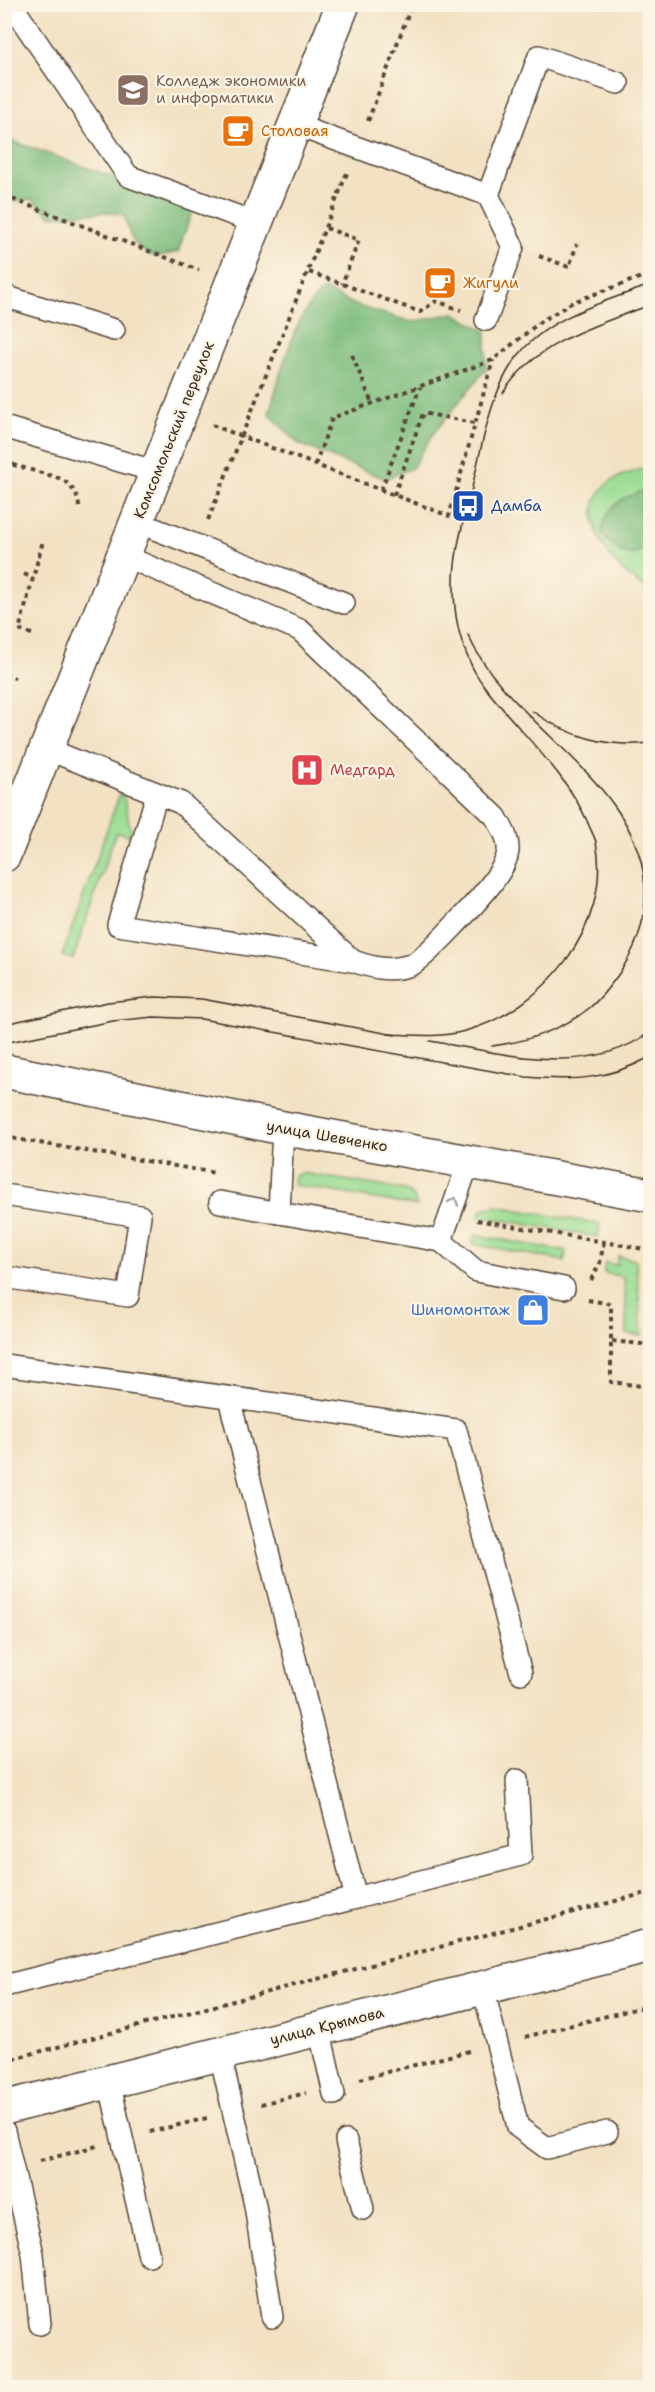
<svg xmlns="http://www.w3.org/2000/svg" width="655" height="2392" viewBox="0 0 655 2392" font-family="'Shantell Sans',sans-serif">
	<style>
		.green { fill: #9adc93; stroke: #6a8358; stroke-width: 1.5 }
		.forest { fill: #7bbc7d; stroke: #5b734e; stroke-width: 1.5 }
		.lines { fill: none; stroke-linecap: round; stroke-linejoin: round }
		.service-casing { stroke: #564537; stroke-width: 24 }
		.minor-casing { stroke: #564537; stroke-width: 36 }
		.tertiary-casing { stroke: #564537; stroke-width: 36 }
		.path { stroke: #564537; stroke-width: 4; stroke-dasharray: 4.5 4.5; stroke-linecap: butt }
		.service { stroke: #fff; stroke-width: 21 }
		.minor { stroke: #fff; stroke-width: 33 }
		.tertiary { stroke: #fff; stroke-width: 33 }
		.tram { stroke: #3b2a1e; stroke-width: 1.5 }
		.oneway { stroke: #a79f9a }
		.labels { text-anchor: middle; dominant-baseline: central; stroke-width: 4.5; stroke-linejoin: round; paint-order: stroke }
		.education-label { font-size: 15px; fill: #785e54; stroke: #fcf5e5; text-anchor: start }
		.food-label { font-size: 15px; fill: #c56008; stroke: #fcf5e5; text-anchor: start }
		.street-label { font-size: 15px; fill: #3b2a1e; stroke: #fcf5e5 }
		.transit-label { font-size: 15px; fill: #164399; stroke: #fcf5e5; text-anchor: start }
		.health-label { font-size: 15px; fill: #be3a42; stroke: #fcf5e5; text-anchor: start }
		.shop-label { font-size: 15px; fill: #366cbe; stroke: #fcf5e5; text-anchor: end }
	</style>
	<rect width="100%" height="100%" fill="#fcf5e5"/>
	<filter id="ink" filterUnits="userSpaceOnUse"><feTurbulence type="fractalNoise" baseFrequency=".0167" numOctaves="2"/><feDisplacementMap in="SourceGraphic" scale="12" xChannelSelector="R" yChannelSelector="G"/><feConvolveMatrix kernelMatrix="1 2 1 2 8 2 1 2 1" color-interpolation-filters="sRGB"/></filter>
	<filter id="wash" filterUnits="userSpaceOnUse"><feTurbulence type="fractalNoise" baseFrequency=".008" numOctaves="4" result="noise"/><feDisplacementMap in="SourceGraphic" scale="24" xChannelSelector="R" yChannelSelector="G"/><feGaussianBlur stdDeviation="1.35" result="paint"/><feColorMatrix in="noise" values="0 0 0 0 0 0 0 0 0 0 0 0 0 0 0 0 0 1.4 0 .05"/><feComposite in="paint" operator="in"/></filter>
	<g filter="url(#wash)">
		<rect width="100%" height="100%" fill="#f2e1c3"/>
		<g class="green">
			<path d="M650,466V592C640,584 627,576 618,566C596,542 580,504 611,481C622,474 638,471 650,466Z"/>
			<path d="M120,793L124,797L132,836L116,832L73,959L62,956Z"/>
			<path d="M302,1173L405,1190L414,1197L417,1206L293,1185L294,1176Z"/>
			<path d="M496,1206L600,1224L598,1237L478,1216L482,1209Z"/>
			<path d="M474,1235L566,1251L564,1261L472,1244Z"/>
			<path d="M618,1256L636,1260L642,1336L627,1334L624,1277L604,1273L605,1263L617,1265Z"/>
		</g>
		<g class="forest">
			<path d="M4,138L194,206L178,252C171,253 161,258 154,256C134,251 128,233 124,215L107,212L51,216L32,199L14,201L5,195Z"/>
			<path d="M324,290L358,306L412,322L454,313L486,331V369L433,434L412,468L385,479L299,444L269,414C279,379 294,311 324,290Z"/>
			<path d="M650,489C651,506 654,567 622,552C613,547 606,541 602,533C605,504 626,495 650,489Z"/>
		</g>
	</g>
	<g filter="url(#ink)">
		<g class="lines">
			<g class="service-casing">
				<g id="service">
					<path d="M11,4L128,176L256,223"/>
					<path d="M295,125L488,195L513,247L486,320"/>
					<path d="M488,195L539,56L618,83"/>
					<path d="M4,296L114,330"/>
					<path d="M4,427L157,472"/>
					<path d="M137,522L344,603"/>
					<path d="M47,749L181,803L353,961C373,968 390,972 411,965C424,960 484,895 494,880C500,872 507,861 508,851C509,838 502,828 496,817L300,630L124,556"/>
					<path d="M157,794L118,925L353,961"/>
					<path d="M283,1128L279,1213L441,1241L476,1271L564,1288"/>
					<path d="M4,1195L140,1216L128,1296L4,1277"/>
					<path d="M220,1202L279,1213"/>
					<path d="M441,1241L469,1161"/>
					<path d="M4,1365L456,1430L521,1673"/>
					<path d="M229,1398L356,1898L521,1855L517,1780"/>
					<path d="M4,1986L356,1898"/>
					<path d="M483,1988L518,2127L547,2148L607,2132"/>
					<path d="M319,2028L334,2094"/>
					<path d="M220,2054L255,2205L272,2317"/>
					<path d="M109,2081L149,2256"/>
					<path d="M4,2131L33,2254L40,2324"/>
					<path d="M346,2141L363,2209"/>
				</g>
			</g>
			<g class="minor-casing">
				<path id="minor" d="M4,855L343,4"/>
			</g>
			<g class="tertiary-casing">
				<g id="tertiary">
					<path d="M4,1071L283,1128L650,1195"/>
					<path d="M4,2108L650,1946"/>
				</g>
			</g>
			<g class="path">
				<path d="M368,121L412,4"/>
				<path d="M4,196L199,270"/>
				<path d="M326,228L359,240L342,284"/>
				<path d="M539,256L569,267L577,244"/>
				<path d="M309,272L420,312L436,301L461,310"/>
				<path d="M352,355L372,403"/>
				<path d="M212,425L449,516L493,360"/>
				<path d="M4,462L62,479C72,486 79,496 79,508"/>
				<path d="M315,465L332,418L493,360L540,322L573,302L650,274"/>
				<path d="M381,490L420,387"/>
				<path d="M394,495L423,413L474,423"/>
				<path d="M208,520L347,173"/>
				<path d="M24,574L33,578"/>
				<path d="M32,634L19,630L43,541"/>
				<path d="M4,675L15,678"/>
				<path d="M4,1137L216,1173"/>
				<path d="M477,1220L650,1250"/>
				<path d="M591,1280L600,1263L604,1241"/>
				<path d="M588,1300L611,1304V1382L650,1387"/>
				<path d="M612,1341L650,1345"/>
				<path d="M525,2037L650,2005"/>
				<path d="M4,2061L650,1892"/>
				<path d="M360,2079L469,2051"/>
				<path d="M261,2104L306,2093"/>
				<path d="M150,2132L207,2118"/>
				<path d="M40,2161L97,2146"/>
			</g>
			<use href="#service" class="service"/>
			<use href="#minor" class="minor"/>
			<use href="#tertiary" class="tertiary"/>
			<g class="tram">
				<path d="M503,393C536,341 597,325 650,305"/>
				<path d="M468,635C510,730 650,784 645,900C644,927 634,952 618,975C609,987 600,1000 588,1009C562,1030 525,1042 492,1046"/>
				<path d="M532,711C567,736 608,748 650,743"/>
				<path d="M4,1024L108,1002L154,997L202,999L395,1035"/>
				<path d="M388,1034C414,1035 440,1038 465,1031C543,1010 613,926 596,842C594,835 590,829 588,823C569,779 532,744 502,708C491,695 477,679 470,662C459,639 454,614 454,588C453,556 463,523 471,492C481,451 490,391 517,357C548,316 604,302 650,285"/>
				<path d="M430,1041C502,1053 587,1079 650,1032"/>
				<path d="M4,1043L113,1021L154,1017L201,1019L526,1077C572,1081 608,1080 650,1057"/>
			</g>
		</g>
		<defs><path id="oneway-chevron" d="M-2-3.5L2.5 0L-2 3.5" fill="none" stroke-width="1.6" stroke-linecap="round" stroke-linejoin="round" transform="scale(1.5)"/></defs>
		<use class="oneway" href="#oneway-chevron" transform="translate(454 1201) rotate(-70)"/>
	</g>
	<defs>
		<g id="university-square" transform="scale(1.725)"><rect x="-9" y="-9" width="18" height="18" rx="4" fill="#8d6e63" stroke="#fcf5e5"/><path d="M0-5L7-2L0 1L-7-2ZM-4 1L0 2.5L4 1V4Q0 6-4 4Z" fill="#fff"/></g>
		<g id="cafe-square" transform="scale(1.725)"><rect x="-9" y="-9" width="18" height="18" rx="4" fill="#e8710a" stroke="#fcf5e5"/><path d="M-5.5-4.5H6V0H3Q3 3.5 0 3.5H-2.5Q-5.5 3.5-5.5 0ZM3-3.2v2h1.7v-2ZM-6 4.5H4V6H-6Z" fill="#fff"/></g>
		<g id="bus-square" transform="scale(1.725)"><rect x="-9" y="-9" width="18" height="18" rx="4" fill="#1a4fb4" stroke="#fcf5e5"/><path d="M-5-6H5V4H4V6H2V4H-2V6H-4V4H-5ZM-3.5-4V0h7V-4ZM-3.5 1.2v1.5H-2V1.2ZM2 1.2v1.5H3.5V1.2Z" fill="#fff"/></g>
		<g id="hospital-square" transform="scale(1.725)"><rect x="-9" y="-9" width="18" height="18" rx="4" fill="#e0444e" stroke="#fcf5e5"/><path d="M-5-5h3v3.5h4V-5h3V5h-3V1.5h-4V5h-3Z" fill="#fff"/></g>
		<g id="shop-square" transform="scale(1.725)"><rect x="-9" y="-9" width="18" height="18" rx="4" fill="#3f7fe0" stroke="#fcf5e5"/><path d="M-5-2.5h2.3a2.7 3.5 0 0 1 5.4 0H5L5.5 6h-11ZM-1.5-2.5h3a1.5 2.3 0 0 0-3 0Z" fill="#fff"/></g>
	</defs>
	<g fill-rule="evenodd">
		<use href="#university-square" x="133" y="90"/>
		<use href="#cafe-square" x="238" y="131"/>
		<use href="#cafe-square" x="440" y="283"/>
		<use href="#bus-square" x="468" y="506"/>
		<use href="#hospital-square" x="307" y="770"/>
		<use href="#shop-square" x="533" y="1310"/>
	</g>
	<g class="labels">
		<g class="education-label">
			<text x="156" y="81">Колледж экономики<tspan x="156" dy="17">и информатики</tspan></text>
		</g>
		<g class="food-label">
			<text x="261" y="131">Столовая</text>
			<text x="463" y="283">Жигули</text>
		</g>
		<g class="street-label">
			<text transform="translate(174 430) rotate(-68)">Комсомольский переулок</text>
			<text transform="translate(327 1136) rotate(10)">улица Шевченко</text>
			<text transform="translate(327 2026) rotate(-14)">улица Крымова</text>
		</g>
		<g class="transit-label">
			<text x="491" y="506">Дамба</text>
		</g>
		<g class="health-label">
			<text x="330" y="770">Медгард</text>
		</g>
		<g class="shop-label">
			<text x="510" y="1310">Шиномонтаж</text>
		</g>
	</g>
	<rect width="655" height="2392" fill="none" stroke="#fcf5e5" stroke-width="24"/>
</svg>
